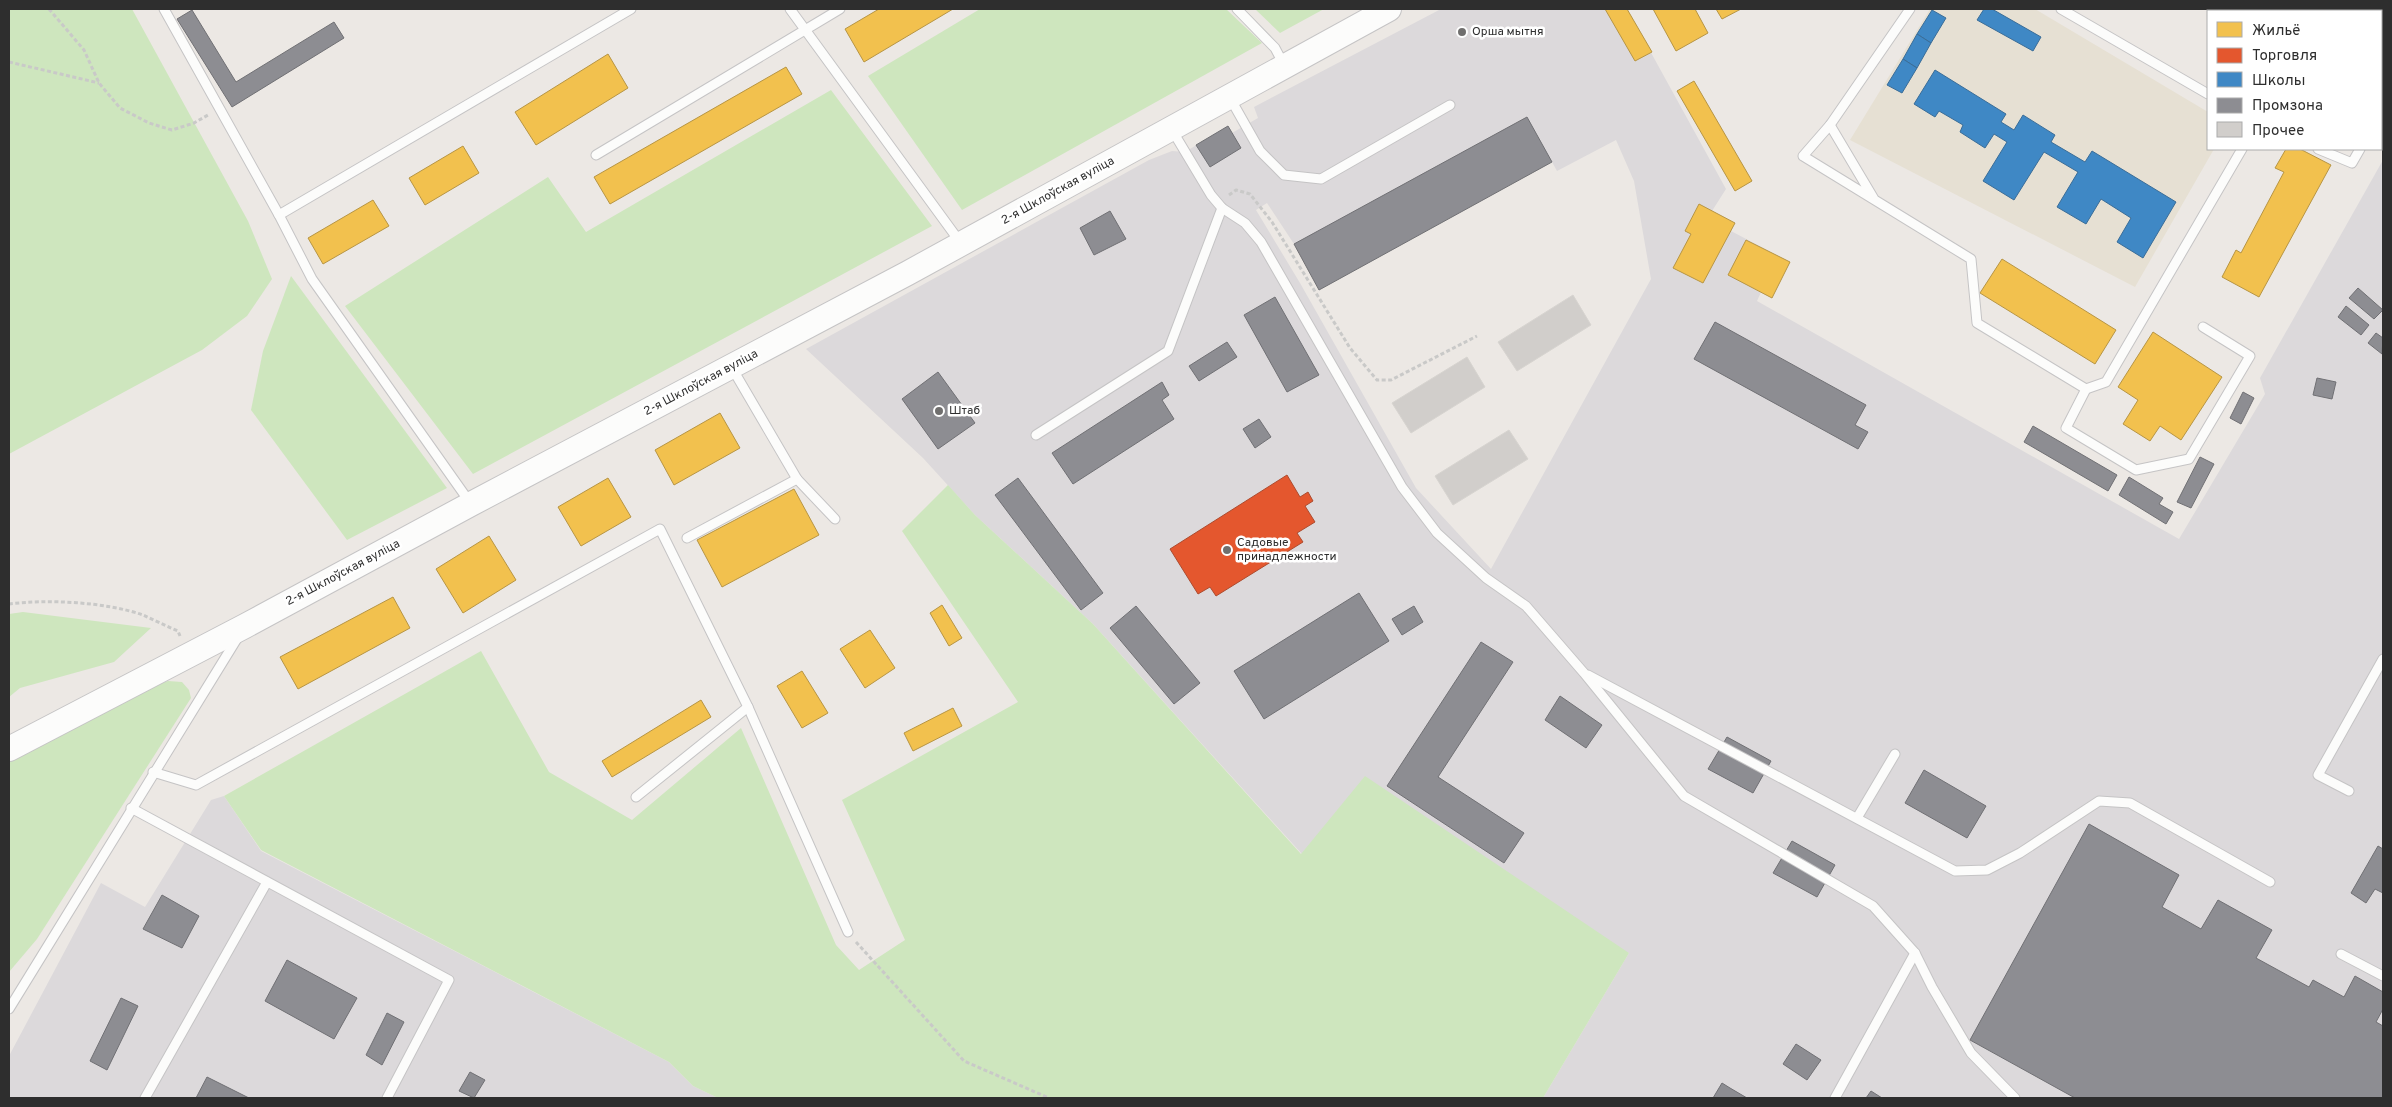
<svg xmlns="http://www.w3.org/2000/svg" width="2392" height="1107" viewBox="0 0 2392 1107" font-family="Overpass,sans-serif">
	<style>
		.industrial { fill: #dcd9db; fill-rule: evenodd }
		.education { fill: #e6e0d3 }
		.green { fill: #cee6be }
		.homes { fill: #f2c14e; stroke: #b79544 }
		.shops { fill: #e4572e; stroke: #ad4b2e }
		.schools { fill: #3f88c5; stroke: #3a6d98 }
		.industry { fill: #8d8d92; stroke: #707074 }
		.building { fill: #d1cecb; stroke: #d7d4d0 }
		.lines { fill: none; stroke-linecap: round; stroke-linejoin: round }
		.service-casing { stroke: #c5c4c5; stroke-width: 11 }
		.tertiary-casing { stroke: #c5c4c5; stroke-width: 26 }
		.path { stroke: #c9c9c8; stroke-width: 3; stroke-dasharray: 4 2.5; stroke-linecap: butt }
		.service { stroke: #fcfcfb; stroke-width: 9 }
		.tertiary { stroke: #fcfcfb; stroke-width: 24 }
		.poi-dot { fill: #706f6e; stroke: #fff; stroke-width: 2 }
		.labels { text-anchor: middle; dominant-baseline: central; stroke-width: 5; stroke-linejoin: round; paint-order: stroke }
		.poi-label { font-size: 12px; fill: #2e2e2e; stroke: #fff; text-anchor: start }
		.street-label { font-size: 12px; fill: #2e2e2e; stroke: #fff }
	</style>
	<rect width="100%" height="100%" fill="#ece8e4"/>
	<g class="industrial">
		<path d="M1441,9H1627L1726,189L1712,211L1735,223L1731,231L1790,262L1772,298L1761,292L1757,301L2179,539L2265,394L2260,378L2383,160V1098H1543L1629,953L1302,854L1093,624L975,515L923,458L806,349L1149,160L1172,151L1185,152L1228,126L1232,133L1258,118L1254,107ZM1616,140L1634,181L1651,279L1491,569L1416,488L1300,283L1256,210L1267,203L1294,244L1552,162L1557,171Z"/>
		<path d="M224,796L261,851L669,1062L693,1086L718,1098H9V1056L101,883L145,907L211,800Z"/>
	</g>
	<path class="education" d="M1930,9H2035L2208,112V149H2214L2135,287L1850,140Z"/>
	<g class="green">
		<path d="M9,9H132L248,221L272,279L247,316L202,350L9,454Z"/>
		<path d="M980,9H1226L1262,43L962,210L868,76Z"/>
		<path d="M1255,9H1324L1280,33Z"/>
		<path d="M831,90L932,226L473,474L345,306L548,177L586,232Z"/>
		<path d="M291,276L447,488L347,540L251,410L263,351Z"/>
		<path d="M948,485L975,515L1093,624L1301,854L1365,776L1629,953L1543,1098H718L693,1086L669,1062L261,850L224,796L481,651L549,772L632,820L741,728L836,945L859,970L905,940L842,800L1018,702L902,531Z"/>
		<path d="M23,612L151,628L114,662L20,688L9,697V614Z"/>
		<path d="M168,681L182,682L189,690L191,698L37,939L9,972V762L149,687Z"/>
	</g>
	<g class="homes">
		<path d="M879,9H953L864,62L845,29Z"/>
		<path d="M1605,9H1627L1652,52L1635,61Z"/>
		<path d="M1653,9H1695L1708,33L1676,51Z"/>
		<path d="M1716,9H1741L1722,19Z"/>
		<path d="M2372,9H2383V66L2381,71V11H2371Z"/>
		<path d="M608,54L628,88L536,145L515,112Z"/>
		<path d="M786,67L802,94L610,204L594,177Z"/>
		<path d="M1694,81L1752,181L1735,191L1677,91Z"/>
		<path d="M463,146L479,173L425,205L409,178Z"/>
		<path d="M2286,149H2300L2331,165L2259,297L2222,277L2236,250L2241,253L2284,172L2275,168Z"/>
		<path d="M373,200L389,226L323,264L308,238Z"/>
		<path d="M1699,204L1735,223L1703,283L1673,268L1691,234L1685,231Z"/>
		<path d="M1746,240L1790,262L1772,298L1728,275Z"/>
		<path d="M2002,259L2116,330L2095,364L1980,293Z"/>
		<path d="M2153,332L2222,377L2181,440L2160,426L2150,441L2123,424L2138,400L2118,387Z"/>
		<path d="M720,413L740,448L674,485L655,450Z"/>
		<path d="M608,478L631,517L581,546L558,507Z"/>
		<path d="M794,489L819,535L722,587L697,540Z"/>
		<path d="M489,536L516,580L463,613L436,569Z"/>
		<path d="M393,597L410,628L298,689L280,657Z"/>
		<path d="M942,605L962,638L949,646L930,613Z"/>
		<path d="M870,630L895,668L865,688L840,649Z"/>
		<path d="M802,671L828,713L802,728L777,686Z"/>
		<path d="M701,700L711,717L612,777L602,761Z"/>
		<path d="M953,708L962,726L913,751L904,733Z"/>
	</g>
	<path class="shops" d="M1287,475L1300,497L1308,492L1313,501L1305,506L1315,522L1297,533L1303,542L1216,596L1210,587L1198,594L1170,549Z"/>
	<g class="schools">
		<path d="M1984,9H1992L2041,37L2033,51L1977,20Z"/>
		<path d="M1932,10L1946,18L1931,43L1917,34Z"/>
		<path d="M1917,34L1931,43L1917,68L1903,59Z"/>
		<path d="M1903,59L1917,68L1902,93L1887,85Z"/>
		<path d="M1935,70L2006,114L2001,122L2014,130L2023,115L2055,135L2051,142L2085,162L2092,151L2176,202L2143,258L2117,242L2131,218L2101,199L2086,224L2057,207L2078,172L2044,152L2014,200L1983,181L2007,142L1994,134L1985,148L1960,132L1963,125L1939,111L1935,117L1914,104Z"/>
	</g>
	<g class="industry">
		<path d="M192,10L236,82L334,22L344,38L232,107L177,19Z"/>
		<path d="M1527,117L1552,162L1319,290L1294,244Z"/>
		<path d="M1228,126L1241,148L1210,167L1196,145Z"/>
		<path d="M1110,211L1126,239L1094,255L1080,228Z"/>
		<path d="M2358,288L2383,310L2374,319L2349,298Z"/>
		<path d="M1275,297L1319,375L1287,392L1244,315Z"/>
		<path d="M2346,306L2369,325L2361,335L2338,317Z"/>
		<path d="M1715,322L1866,405L1855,425L1868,432L1858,449L1694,359Z"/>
		<path d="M2376,333L2383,338L2382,354L2368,343Z"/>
		<path d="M1227,342L1237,357L1199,381L1189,366Z"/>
		<path d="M938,372L975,423L938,449L902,399Z"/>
		<path d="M2317,378L2336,382L2332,399L2313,395Z"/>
		<path d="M1162,382L1169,395L1162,400L1174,419L1073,484L1052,453Z"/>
		<path d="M2243,392L2254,398L2241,424L2230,418Z"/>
		<path d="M1259,419L1271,437L1255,448L1243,429Z"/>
		<path d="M2033,426L2117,475L2108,491L2024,442Z"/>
		<path d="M2200,457L2214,464L2191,508L2177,502Z"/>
		<path d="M2129,477L2163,498L2159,504L2173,512L2166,524L2119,495Z"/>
		<path d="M1018,478L1103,593L1081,610L995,495Z"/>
		<path d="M1359,593L1389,641L1264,719L1234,671Z"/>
		<path d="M1136,606L1200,683L1174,704L1110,628Z"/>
		<path d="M1414,606L1423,622L1402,635L1392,619Z"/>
		<path d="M1481,642L1513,662L1438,777L1524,833L1504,863L1387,786Z"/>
		<path d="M1560,696L1602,725L1586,748L1545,720Z"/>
		<path d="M1727,737L1771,761L1753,793L1708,769Z"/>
		<path d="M1924,770L1986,806L1967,838L1905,803Z"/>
		<path d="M2089,824L2179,875L2162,907L2201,929L2218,900L2272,930L2256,958L2309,987L2313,980L2344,997L2355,976L2383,992V1009L2376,1022L2383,1026V1098H2075L1970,1040Z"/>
		<path d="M1792,841L1835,865L1817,897L1773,873Z"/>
		<path d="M2378,846L2383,849V893L2375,889L2366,903L2351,893Z"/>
		<path d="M162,895L199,916L182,948L143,929Z"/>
		<path d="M287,960L357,998L334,1039L265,1001Z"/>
		<path d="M121,998L138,1006L107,1070L90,1061Z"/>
		<path d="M387,1013L404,1022L382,1065L366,1055Z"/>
		<path d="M1796,1044L1821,1060L1807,1080L1783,1064Z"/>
		<path d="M470,1072L485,1080L474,1098L459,1091Z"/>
		<path d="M207,1077L249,1098H196Z"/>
		<path d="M1722,1083L1730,1088L1747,1098H1713Z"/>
		<path d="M1871,1091L1882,1098H1866Z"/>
	</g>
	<g class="building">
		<path d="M1573,295L1591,325L1517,371L1498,342Z"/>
		<path d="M1467,357L1485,387L1411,433L1392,403Z"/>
		<path d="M1509,430L1528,459L1453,505L1435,476Z"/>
	</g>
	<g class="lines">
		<g class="service-casing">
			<g id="service">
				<path d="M164,9L279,215L312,279L471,504"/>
				<path d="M790,9L960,242"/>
				<path d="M1237,9L1275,48L1284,65"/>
				<path d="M2061,9L2208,94"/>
				<path d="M1230,98L1260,151L1284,175L1321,179L1450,105"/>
				<path d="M2381,112L2383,107"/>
				<path d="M1830,125L1910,9"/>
				<path d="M1172,130L1211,195L1222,208L1245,223L1261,242L1402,487L1437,533L1486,578L1526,606L1584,673L1684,796L1873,906L1915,953L1932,987L1971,1053L2015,1098"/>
				<path d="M2318,149L2352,163L2360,149"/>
				<path d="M596,155L840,9"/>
				<path d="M1874,199L1830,125L1803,156L1971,259L1977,323L2086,389L2106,382L2242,149"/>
				<path d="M279,215L631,9"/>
				<path d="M732,368L797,479L835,519"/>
				<path d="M2086,389L2066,428L2136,470L2189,459L2250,356L2203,327"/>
				<path d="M1036,435L1168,351L1222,208"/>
				<path d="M687,538L797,479"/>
				<path d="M1588,675L1955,871L1987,870L2020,853L2099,801L2130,803L2270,882"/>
				<path d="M153,772L196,785L660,529L748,707L848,932"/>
				<path d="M2349,791L2318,775L2383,659"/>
				<path d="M636,797L748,707"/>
				<path d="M131,808L449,980L387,1098"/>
				<path d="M1857,818L1895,754"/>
				<path d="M2341,954L2383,976"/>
				<path d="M9,1009L238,637"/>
				<path d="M145,1098L267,882"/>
				<path d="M1835,1098L1915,953"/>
			</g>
		</g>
		<g class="tertiary-casing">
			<path id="tertiary" d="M9,749L245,626L471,504L908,273L1389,9"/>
		</g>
		<g class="path">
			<path d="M49,9L84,50L99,83L120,108L149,123L172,130L194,123L208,115"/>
			<path d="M9,62L99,83"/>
			<path d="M1229,195L1236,190L1250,194L1272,222L1350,348L1377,380H1391L1477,336"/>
			<path d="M9,604C47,599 106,602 143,615C154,620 166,626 178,631L180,636"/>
			<path d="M856,942L964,1061L1049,1098"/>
		</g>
		<use href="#service" class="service"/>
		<use href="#tertiary" class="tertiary"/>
	</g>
	<g class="poi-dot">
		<circle cx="1462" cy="32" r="5"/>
		<circle cx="939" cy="411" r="5"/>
		<circle cx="1227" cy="550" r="5"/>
	</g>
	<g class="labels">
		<g class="poi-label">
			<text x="1472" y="32">Орша мытня</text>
			<text x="949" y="411">Штаб</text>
			<text x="1237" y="543">Садовые<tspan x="1237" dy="14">принадлежности</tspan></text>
		</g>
		<g class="street-label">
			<text transform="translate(1058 191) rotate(-29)">2-я Шклоўская вуліца</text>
			<text transform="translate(701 383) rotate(-28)">2-я Шклоўская вуліца</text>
			<text transform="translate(343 573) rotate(-28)">2-я Шклоўская вуліца</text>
		</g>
	</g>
	<rect width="2392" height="1107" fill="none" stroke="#2e2e2e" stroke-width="20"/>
	<rect x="2207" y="10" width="175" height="140" fill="#ffffff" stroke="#ababab"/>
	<rect x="2217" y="22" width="25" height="15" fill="#f2c14e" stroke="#ababab"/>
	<text x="2252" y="35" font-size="15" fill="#2e2e2e">Жильё</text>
	<rect x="2217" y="48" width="25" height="15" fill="#e4572e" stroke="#ababab"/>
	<text x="2252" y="60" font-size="15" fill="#2e2e2e">Торговля</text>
	<rect x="2217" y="72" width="25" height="15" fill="#3f88c5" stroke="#ababab"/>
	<text x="2252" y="85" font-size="15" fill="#2e2e2e">Школы</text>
	<rect x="2217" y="98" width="25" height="15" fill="#8d8d92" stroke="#ababab"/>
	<text x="2252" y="110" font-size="15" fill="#2e2e2e">Промзона</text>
	<rect x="2217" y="122" width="25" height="15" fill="#d1cecb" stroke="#ababab"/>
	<text x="2252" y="135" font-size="15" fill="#2e2e2e">Прочее</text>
</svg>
